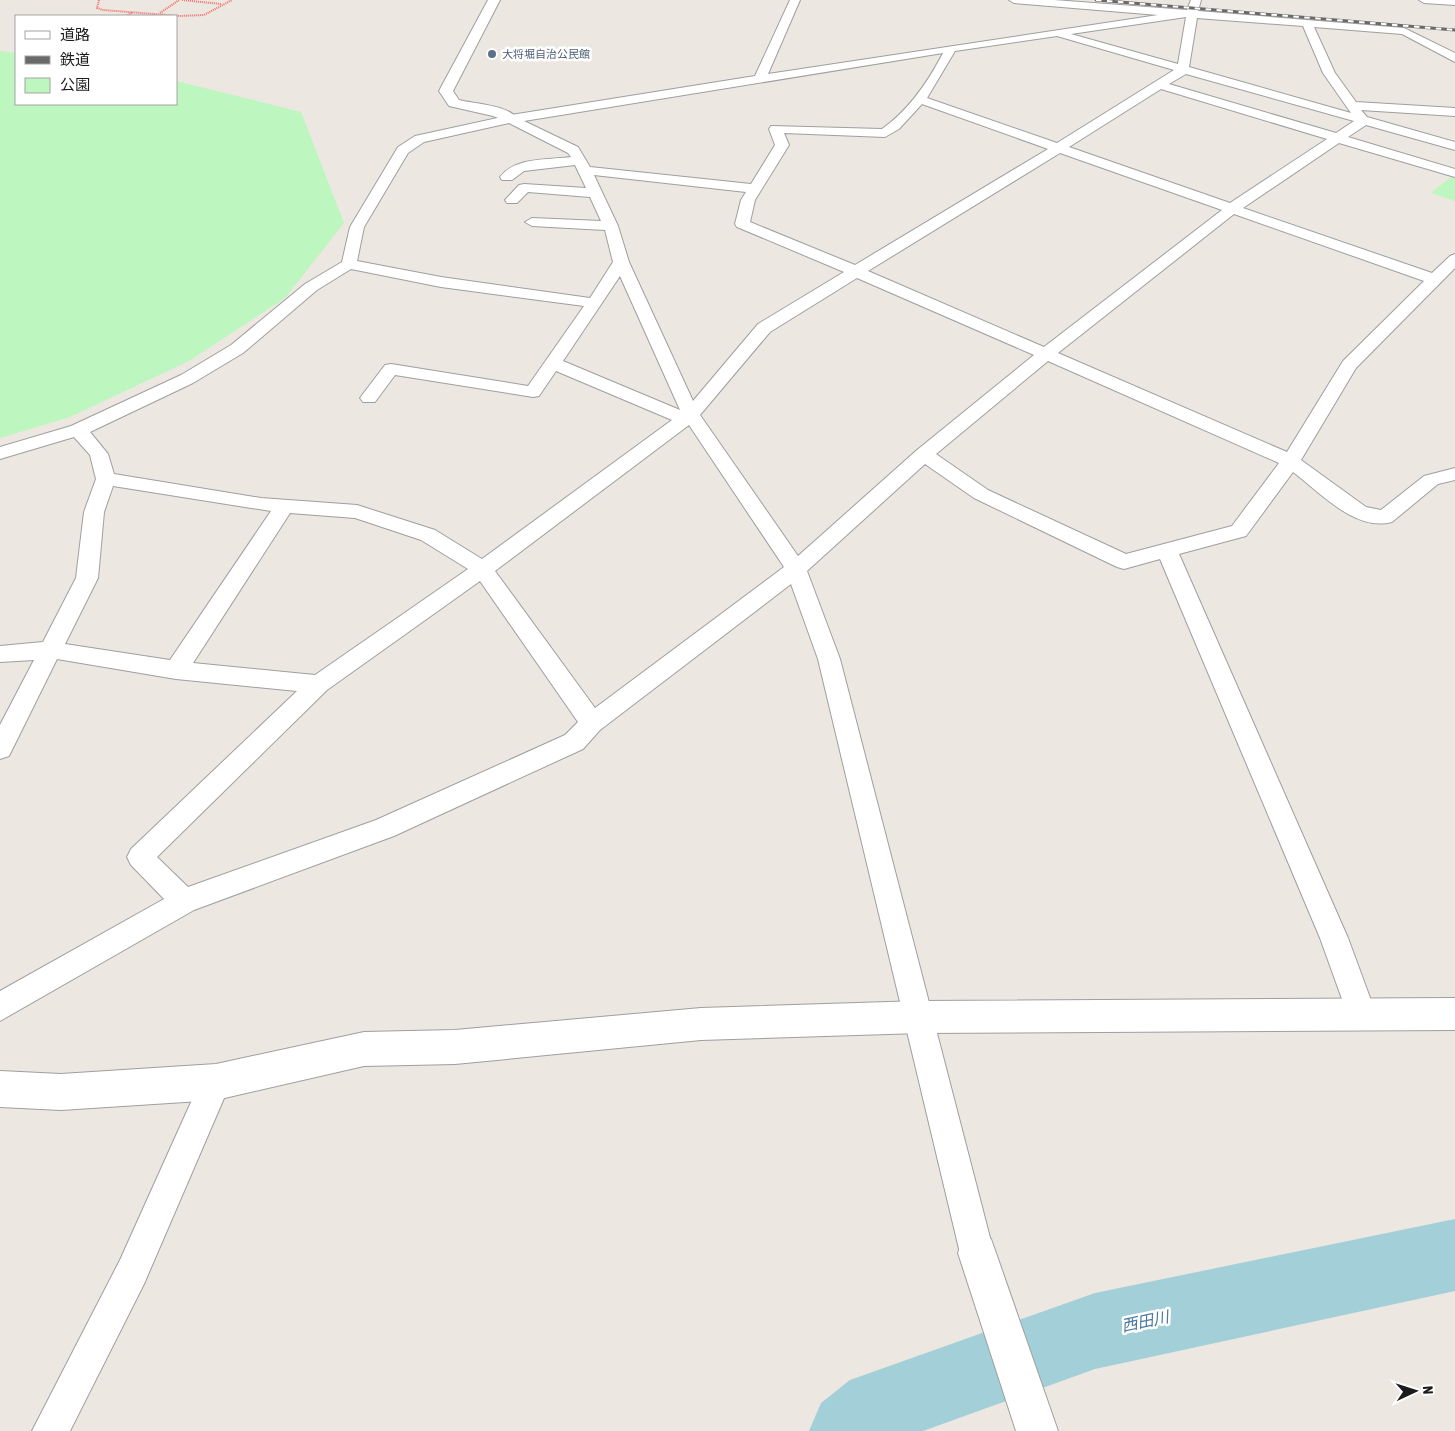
<svg xmlns="http://www.w3.org/2000/svg" width="1455" height="1431" viewBox="0 0 1455 1431" font-family="'Asap Condensed','Noto Sans JP',sans-serif">
	<style>
		.park { fill: #bdf6be }
		.lines { fill: none; stroke-linecap: round; stroke-linejoin: round }
		.river { fill: #a2cfd8; fill-rule: evenodd }
		.minor-casing { stroke: #9f9f9f; stroke-width: 2 }
		.tertiary-casing { stroke: #9f9f9f; stroke-width: 2 }
		.path { stroke: #f26f6b; stroke-width: 2; stroke-dasharray: 1 1; stroke-linecap: butt }
		.minor { fill: #fff; fill-rule: evenodd }
		.tertiary { fill: #fff; fill-rule: evenodd }
		.rail-casing { stroke: #696969; stroke-width: 3 }
		.rail { stroke: #fff; stroke-width: 2; stroke-dasharray: 5.5; stroke-linecap: butt }
		.service-dot { fill: #5c6f8a; stroke: #fff; stroke-width: 2 }
		.labels { text-anchor: middle; dominant-baseline: central; stroke-width: 5; stroke-linejoin: round; paint-order: stroke }
		.far-service-label { font-size: 11px; fill: #4e5e75; stroke: #fff; text-anchor: start }
		.near-water-label { font-size: 16px; font-style: italic; fill: #4a799d; stroke: #fff }
	</style>
	<rect width="100%" height="100%" fill="#ece7e0"/>
	<g class="park">
		<path d="M0,51L16,53V104H176V81L301,112L344,223L285,298L189,361L70,417L0,438Z"/>
		<path d="M1451,177L1455,178V201L1431,193Z"/>
	</g>
	<g class="lines">
		<path class="river" d="M1455,1219V1291L1095,1369L923,1431H809L821,1403L850,1380L1095,1293Z"/>
		<g class="minor-casing">
			<g id="minor">
				<path d="M790,0H800L768,74L1158,15L1014,3L1009,0H1054L1187,10L1191,0H1201L1198,11L1404,28L1455,53V62L1402,34L1314,27L1335,73L1356,102L1455,108V116L1361,110L1367,117L1455,142V150L1366,125L1348,137L1455,169V177L1339,143L1243,208L1432,273L1450,256L1455,254V268L1356,368L1301,460L1366,507L1381,510L1424,476L1455,468V480L1438,484L1392,522C1355,532 1320,492 1293,472L1246,536L1179,554L1348,938L1376,1014L1371,1024L1361,1028L1351,1024L1320,938L1160,559L1124,569L1117,567L974,498L925,464L807,571L840,659L994,1253L989,1265L977,1270L965,1265L960,1253L818,659L791,584L600,730L583,749L394,836L194,910L0,1021V991L164,899L131,865L127,857L131,849L297,691L176,679L57,659L9,756L0,759V725L34,660L0,662V646L43,642L76,578L84,512L96,479L90,455L74,437L0,459V447L71,426L181,375L231,345L305,284L342,262L350,227L398,147L415,136L511,115L755,76ZM1186,17L1178,64L1071,34ZM1197,18L1303,26L1323,73L1351,113L1189,67ZM1057,36L1174,70L1057,143L927,98L955,51ZM943,53C928,82 909,110 882,129L771,126L769,129L775,145L751,184L590,167L578,147L524,121ZM1186,74L1354,121L1336,133L1169,84ZM1161,89L1327,139L1230,203L1069,147ZM922,104L1048,149L855,265L750,222L755,200L789,145L784,133L885,137L899,129ZM509,123L568,153L571,157C548,160 515,157 500,177L502,180H512L524,171L575,165L586,188L524,184L519,185L505,200L507,203H517L528,192L590,197L601,221L532,218L525,222L532,226L605,230L613,262L590,298L441,277L357,261L364,227L408,153L424,142ZM1060,153L1222,210L1044,347L868,271ZM594,175L746,192L741,200L735,224L737,227L844,272L758,324L693,401L629,262L618,226ZM1234,214L1424,281L1343,361L1287,452L1058,353ZM351,269L441,287L584,306L528,386L391,364L385,365L363,394L360,398L363,402H375L395,375L533,397L539,396L556,371L672,420L482,559L435,530L357,505L261,498L114,474L108,454L90,432L193,383L243,353L317,290ZM620,276L680,410L563,361ZM857,278L1034,355L917,450L798,556L700,415L770,332ZM1048,361L1279,463L1232,526L1126,554L988,490L936,454ZM689,425L784,567L595,708L495,571ZM113,486L271,511L170,660L65,644L98,578L104,512ZM290,513L355,518L421,540L468,569L315,675L193,663ZM480,581L578,722L565,735L376,820L188,887L157,857L327,690Z"/>
				<path d="M1419,0H1455V5L1424,3Z"/>
				<path d="M216,1067L227,1071L231,1082L144,1284L70,1431H32L120,1260L205,1071Z"/>
			</g>
		</g>
		<g class="tertiary-casing">
			<g id="tertiary">
				<path d="M488,0H500L453,91L459,100C476,104 508,105 518,119L511,123L493,116L449,106L439,91Z"/>
				<path d="M1455,998V1030L920,1033L701,1040L455,1064L364,1066L216,1100L61,1110L0,1107V1071L61,1074L216,1064L364,1032L455,1030L701,1008L920,1001Z"/>
				<path d="M977,1234L991,1239L996,1253L1058,1431H1016L958,1253L963,1239Z"/>
			</g>
		</g>
		<g class="path">
			<path d="M99,0L97,8L103,10L180,16L204,15L232,0"/>
			<path d="M182,0L221,4"/>
			<path d="M160,13L179,0"/>
			<path d="M126,16L133,12"/>
		</g>
		<use href="#minor" class="minor"/>
		<use href="#tertiary" class="tertiary"/>
		<g class="rail-casing">
			<path id="rail" d="M1096,0L1455,30"/>
		</g>
		<use href="#rail" class="rail"/>
	</g>
	<circle class="service-dot" cx="492" cy="54" r="5"/>
	<g class="labels">
		<g class="far-service-label">
			<text x="502" y="54">大将堀自治公民館</text>
		</g>
		<g class="near-water-label">
			<text transform="translate(1145 1321) rotate(-12)">西田川</text>
		</g>
	</g>
	<rect x="15" y="15" width="162" height="90" fill="#ffffff" stroke="#a4a4a4"/>
	<rect x="25" y="31" width="25" height="8" fill="#ffffff" stroke="#a4a4a4"/>
	<text x="60" y="40" font-size="15" fill="#1b1b1b">道路</text>
	<rect x="25" y="56" width="25" height="8" fill="#696969" stroke="#a4a4a4"/>
	<text x="60" y="65" font-size="15" fill="#1b1b1b">鉄道</text>
	<rect x="25" y="78" width="25" height="15" fill="#bdf6be" stroke="#a4a4a4"/>
	<text x="60" y="90" font-size="15" fill="#1b1b1b">公園</text>
	<g transform="translate(1415 1391) rotate(86)" stroke="#ffffff" stroke-width="4" paint-order="stroke">
	<path d="M0-4L9 19L0 12L-9 19Z" fill="#1b1b1b"/>
	<text y="-8" font-size="14" font-weight="bold" text-anchor="middle" fill="#1b1b1b">N</text>
	</g>
</svg>
